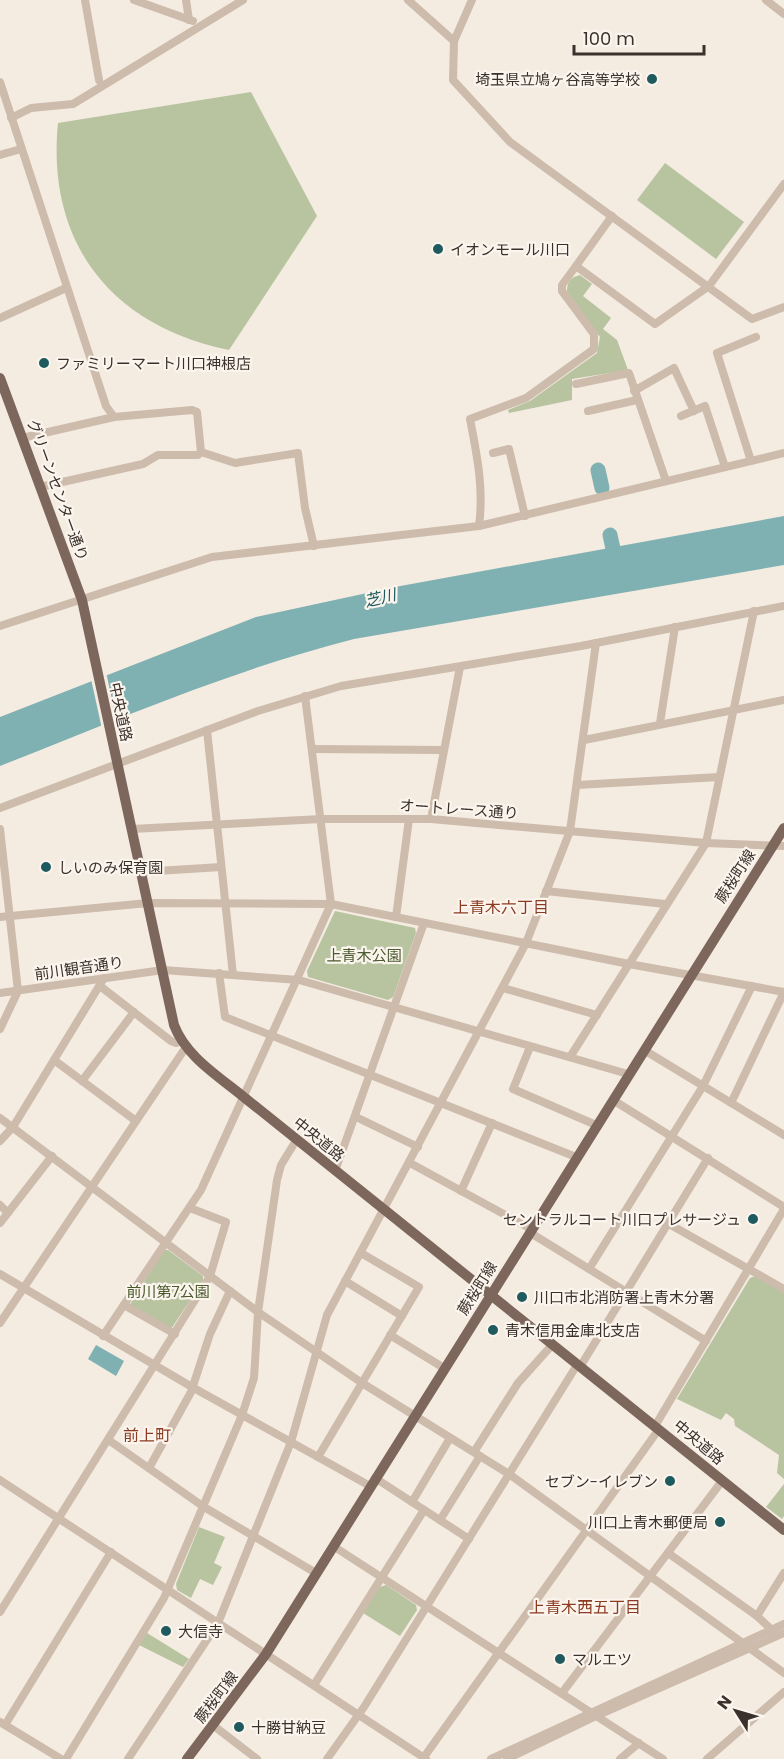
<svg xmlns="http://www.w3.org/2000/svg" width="784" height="1759" viewBox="0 0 784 1759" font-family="Poppins,'Noto Sans JP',sans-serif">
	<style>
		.green { fill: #b8c4a0 }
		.water { fill: #7fb0b2 }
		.pier { fill: #f4ebe1 }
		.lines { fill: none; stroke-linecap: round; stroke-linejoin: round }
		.river { stroke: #7fb0b2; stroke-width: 15 }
		.minor { stroke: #cdbbac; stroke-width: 8 }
		.major { stroke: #7d675c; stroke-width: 10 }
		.poi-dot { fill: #1f5a5e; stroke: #fbf5ee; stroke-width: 2 }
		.labels { text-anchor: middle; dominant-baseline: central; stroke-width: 4.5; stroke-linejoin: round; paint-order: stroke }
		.poi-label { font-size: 15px; fill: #3b302b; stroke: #fbf5ee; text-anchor: start }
		.street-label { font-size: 15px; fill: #3b302b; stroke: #fbf5ee }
		.park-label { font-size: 15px; fill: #4a5a2e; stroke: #fbf5ee }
		.water-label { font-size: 16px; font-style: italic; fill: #1f5a5e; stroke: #fbf5ee }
		.neighbourhood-label { font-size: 16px; fill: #8c3b22; stroke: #fbf5ee }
	</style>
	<rect width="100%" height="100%" fill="#f4ebe1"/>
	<g class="green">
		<path d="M251,92L317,216L229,350C112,326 46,244 58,123Z"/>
		<path d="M665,163L744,222L716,259L637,200Z"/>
		<path d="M580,275L592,284L583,296L611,318L603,329L617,340L628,370L572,379V400L509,413L508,410L530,401L597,353L600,337L567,291C567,282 571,277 580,275Z"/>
		<path d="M335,911L415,928L416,933L393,997L388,1000L308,977L307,971Z"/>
		<path d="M164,1250H168L203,1276V1281L171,1329L129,1306Z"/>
		<path d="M756,1276L784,1293V1479L777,1473L779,1455L735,1426L734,1419L726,1413L721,1420L677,1399L750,1278Z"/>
		<path d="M784,1484V1516L782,1519L766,1507Z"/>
		<path d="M199,1527L225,1537L214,1563L222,1567L213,1585L200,1579L191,1598L177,1590L176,1584Z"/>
		<path d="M386,1585L416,1605L417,1610L400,1636L363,1613L380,1587Z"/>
		<path d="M147,1633L189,1659L183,1667L139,1645Z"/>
	</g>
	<g class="water">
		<path d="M784,516V565L354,639C232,670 116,720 0,766V717L256,617L395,587Z"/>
		<path d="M96,1345L124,1361L116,1376L88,1359Z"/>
	</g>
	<path class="pier" d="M106,672L117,723L102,729L91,679Z"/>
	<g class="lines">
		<g class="river">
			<path d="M598,470L602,488"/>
			<path d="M610,535L617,567"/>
		</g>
		<g class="minor">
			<path d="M85,0L99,80"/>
			<path d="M134,0L193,21"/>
			<path d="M186,0L189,20"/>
			<path d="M408,0L454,41"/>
			<path d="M472,0L454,41L453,80L510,142L752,319L784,307"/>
			<path d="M766,0L784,14"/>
			<path d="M0,82L106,406L114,417"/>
			<path d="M11,118L31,108L73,104L243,0"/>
			<path d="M0,155L21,149"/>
			<path d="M612,216L576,266L655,324L709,286L784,184"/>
			<path d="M0,318L66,288"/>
			<path d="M576,384L629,373L666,481"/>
			<path d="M634,391L674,368L694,411"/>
			<path d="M588,411L637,400"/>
			<path d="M681,416L705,406L725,467"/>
			<path d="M22,438L114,417L192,410L197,412L201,452L235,463L298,453L305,508L314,546"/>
			<path d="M493,453L509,449L525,516"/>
			<path d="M751,461L717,353L756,337"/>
			<path d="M40,487L143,464L158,455H198L201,452"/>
			<path d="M479,526C484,489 477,455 470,419L526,398L594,349V334L562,291V285L576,266"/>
			<path d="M0,626L212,557L479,526L784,453"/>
			<path d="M660,723L675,627"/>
			<path d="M207,730L233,975"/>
			<path d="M584,740L784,700"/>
			<path d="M312,749L444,750"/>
			<path d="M577,785L719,777"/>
			<path d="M0,808L258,711L341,686L581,646L784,606"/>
			<path d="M431,819L460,667"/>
			<path d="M0,829L18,991L0,1029"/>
			<path d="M132,829L321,819H431L706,843L784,846"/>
			<path d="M141,872L221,867"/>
			<path d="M546,891L665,904"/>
			<path d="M0,917L148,903L331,904L629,964L784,992"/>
			<path d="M396,917L409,819"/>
			<path d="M219,973L225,1017L576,1157"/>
			<path d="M100,986L171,1041L176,1043L181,1041"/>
			<path d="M503,988L597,1015"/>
			<path d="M0,993L163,970L299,980L628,1074"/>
			<path d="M530,1047L513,1089L596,1125"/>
			<path d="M644,1050L784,1135"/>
			<path d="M570,1057L706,843L754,611"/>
			<path d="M54,1060L136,1121"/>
			<path d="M82,1081L134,1012"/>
			<path d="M613,1100L784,1207"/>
			<path d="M731,1103L784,992"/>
			<path d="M356,1117L418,1147"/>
			<path d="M0,1118L258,1312L362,1383L509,1474L784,1673"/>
			<path d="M0,1141L13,1127L104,978"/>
			<path d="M410,1163L531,1229"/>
			<path d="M335,1171L424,923"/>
			<path d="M461,1191L492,1123"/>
			<path d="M0,1205L8,1213"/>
			<path d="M0,1223L52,1156"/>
			<path d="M669,1224L784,1289"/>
			<path d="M529,1232L706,1341"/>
			<path d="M589,1269L703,1086L752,986"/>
			<path d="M0,1274L192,1387L370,1486"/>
			<path d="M345,1281L402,1316"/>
			<path d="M124,1305L175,1334"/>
			<path d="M0,1323L186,1047"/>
			<path d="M390,1335L444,1368"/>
			<path d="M103,1336L201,1190L331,904L305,696"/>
			<path d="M580,1367L708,1158"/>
			<path d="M655,1426L784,1209"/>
			<path d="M110,1441L204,1507L316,1573"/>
			<path d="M474,1452L518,1383L552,1345"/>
			<path d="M318,1457L419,1287L361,1253"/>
			<path d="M149,1468L191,1392L210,1334L230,1291"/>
			<path d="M375,1478L469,1539"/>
			<path d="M0,1480L426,1759"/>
			<path d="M412,1502L450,1438"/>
			<path d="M440,1520L480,1456"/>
			<path d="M333,1546L663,1759"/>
			<path d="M668,1553L757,1616L775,1633"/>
			<path d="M0,1612L210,1276L226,1222L190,1208"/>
			<path d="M757,1616L784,1573"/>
			<path d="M314,1685L424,1510"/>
			<path d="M562,1693L722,1481"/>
			<path d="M0,1722L61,1759"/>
			<path d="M5,1725L111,1552"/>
			<path d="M214,1726L257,1759"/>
			<path d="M424,1757L659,1429"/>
			<path d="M66,1759L164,1598L242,1415L254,1378L258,1312L277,1180L281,1165L297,1139"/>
			<path d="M128,1759L218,1623L291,1442L327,1315L526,943L570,831L596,643"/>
			<path d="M327,1759L364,1707L577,1365"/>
			<path d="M491,1759L784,1624"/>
			<path d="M507,1759L596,1716L784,1633"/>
			<path d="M620,1759L639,1743"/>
			<path d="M707,1759L784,1692"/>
		</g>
		<g class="major">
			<path d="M0,378L82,600L174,1025C186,1057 220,1077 245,1098L784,1530"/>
			<path d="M187,1759L266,1654L784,828"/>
		</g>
	</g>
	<g class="poi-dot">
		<circle cx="652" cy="79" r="6"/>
		<circle cx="438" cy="249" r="6"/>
		<circle cx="44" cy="363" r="6"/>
		<circle cx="46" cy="867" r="6"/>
		<circle cx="753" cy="1219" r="6"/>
		<circle cx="522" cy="1297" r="6"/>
		<circle cx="493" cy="1330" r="6"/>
		<circle cx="670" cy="1481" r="6"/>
		<circle cx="720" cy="1522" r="6"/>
		<circle cx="166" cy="1631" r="6"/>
		<circle cx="560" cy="1659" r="6"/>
		<circle cx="239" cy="1727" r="6"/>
	</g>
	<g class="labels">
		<g class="poi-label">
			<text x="640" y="79" text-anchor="end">埼玉県立鳩ヶ谷高等学校</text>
			<text x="450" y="249">イオンモール川口</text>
			<text x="56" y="363">ファミリーマート川口神根店</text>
			<text x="58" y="867">しいのみ保育園</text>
			<text x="741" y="1219" text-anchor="end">セントラルコート川口プレサージュ</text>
			<text x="534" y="1297">川口市北消防署上青木分署</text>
			<text x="505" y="1330">青木信用金庫北支店</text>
			<text x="658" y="1481" text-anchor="end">セブン-イレブン</text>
			<text x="708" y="1522" text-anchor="end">川口上青木郵便局</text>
			<text x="178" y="1631">大信寺</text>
			<text x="572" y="1659">マルエツ</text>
			<text x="251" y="1727">十勝甘納豆</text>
		</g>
		<g class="street-label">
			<text transform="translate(58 490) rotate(70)">グリーンセンター通り</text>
			<text transform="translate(121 712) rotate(78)">中央道路</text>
			<text transform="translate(459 809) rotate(4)">オートレース通り</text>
			<text transform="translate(735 876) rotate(-57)">蕨桜町線</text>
			<text transform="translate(79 968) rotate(-8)">前川観音通り</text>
			<text transform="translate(319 1139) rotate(39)">中央道路</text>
			<text transform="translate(477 1288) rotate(-58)">蕨桜町線</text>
			<text transform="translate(699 1442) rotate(40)">中央道路</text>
			<text transform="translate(216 1697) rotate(-53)">蕨桜町線</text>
		</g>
		<g class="park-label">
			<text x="364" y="955">上青木公園</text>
			<text x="168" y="1291">前川第7公園</text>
		</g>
		<g class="water-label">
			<text transform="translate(380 598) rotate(-13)">芝川</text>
		</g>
		<g class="neighbourhood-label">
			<text x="501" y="907">上青木六丁目</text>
			<text x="147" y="1435">前上町</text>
			<text x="585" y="1607">上青木西五丁目</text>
		</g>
	</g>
	<g transform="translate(736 1711) rotate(307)" stroke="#fbf5ee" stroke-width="4.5" paint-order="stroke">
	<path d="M0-4.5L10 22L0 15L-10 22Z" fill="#3b302b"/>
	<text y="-9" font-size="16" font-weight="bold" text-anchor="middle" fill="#3b302b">N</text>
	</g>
	<path d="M574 45v9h130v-9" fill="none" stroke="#3b302b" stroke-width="3"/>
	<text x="583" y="45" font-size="18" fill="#3b302b" stroke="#fbf5ee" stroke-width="4.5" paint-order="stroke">100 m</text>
</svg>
